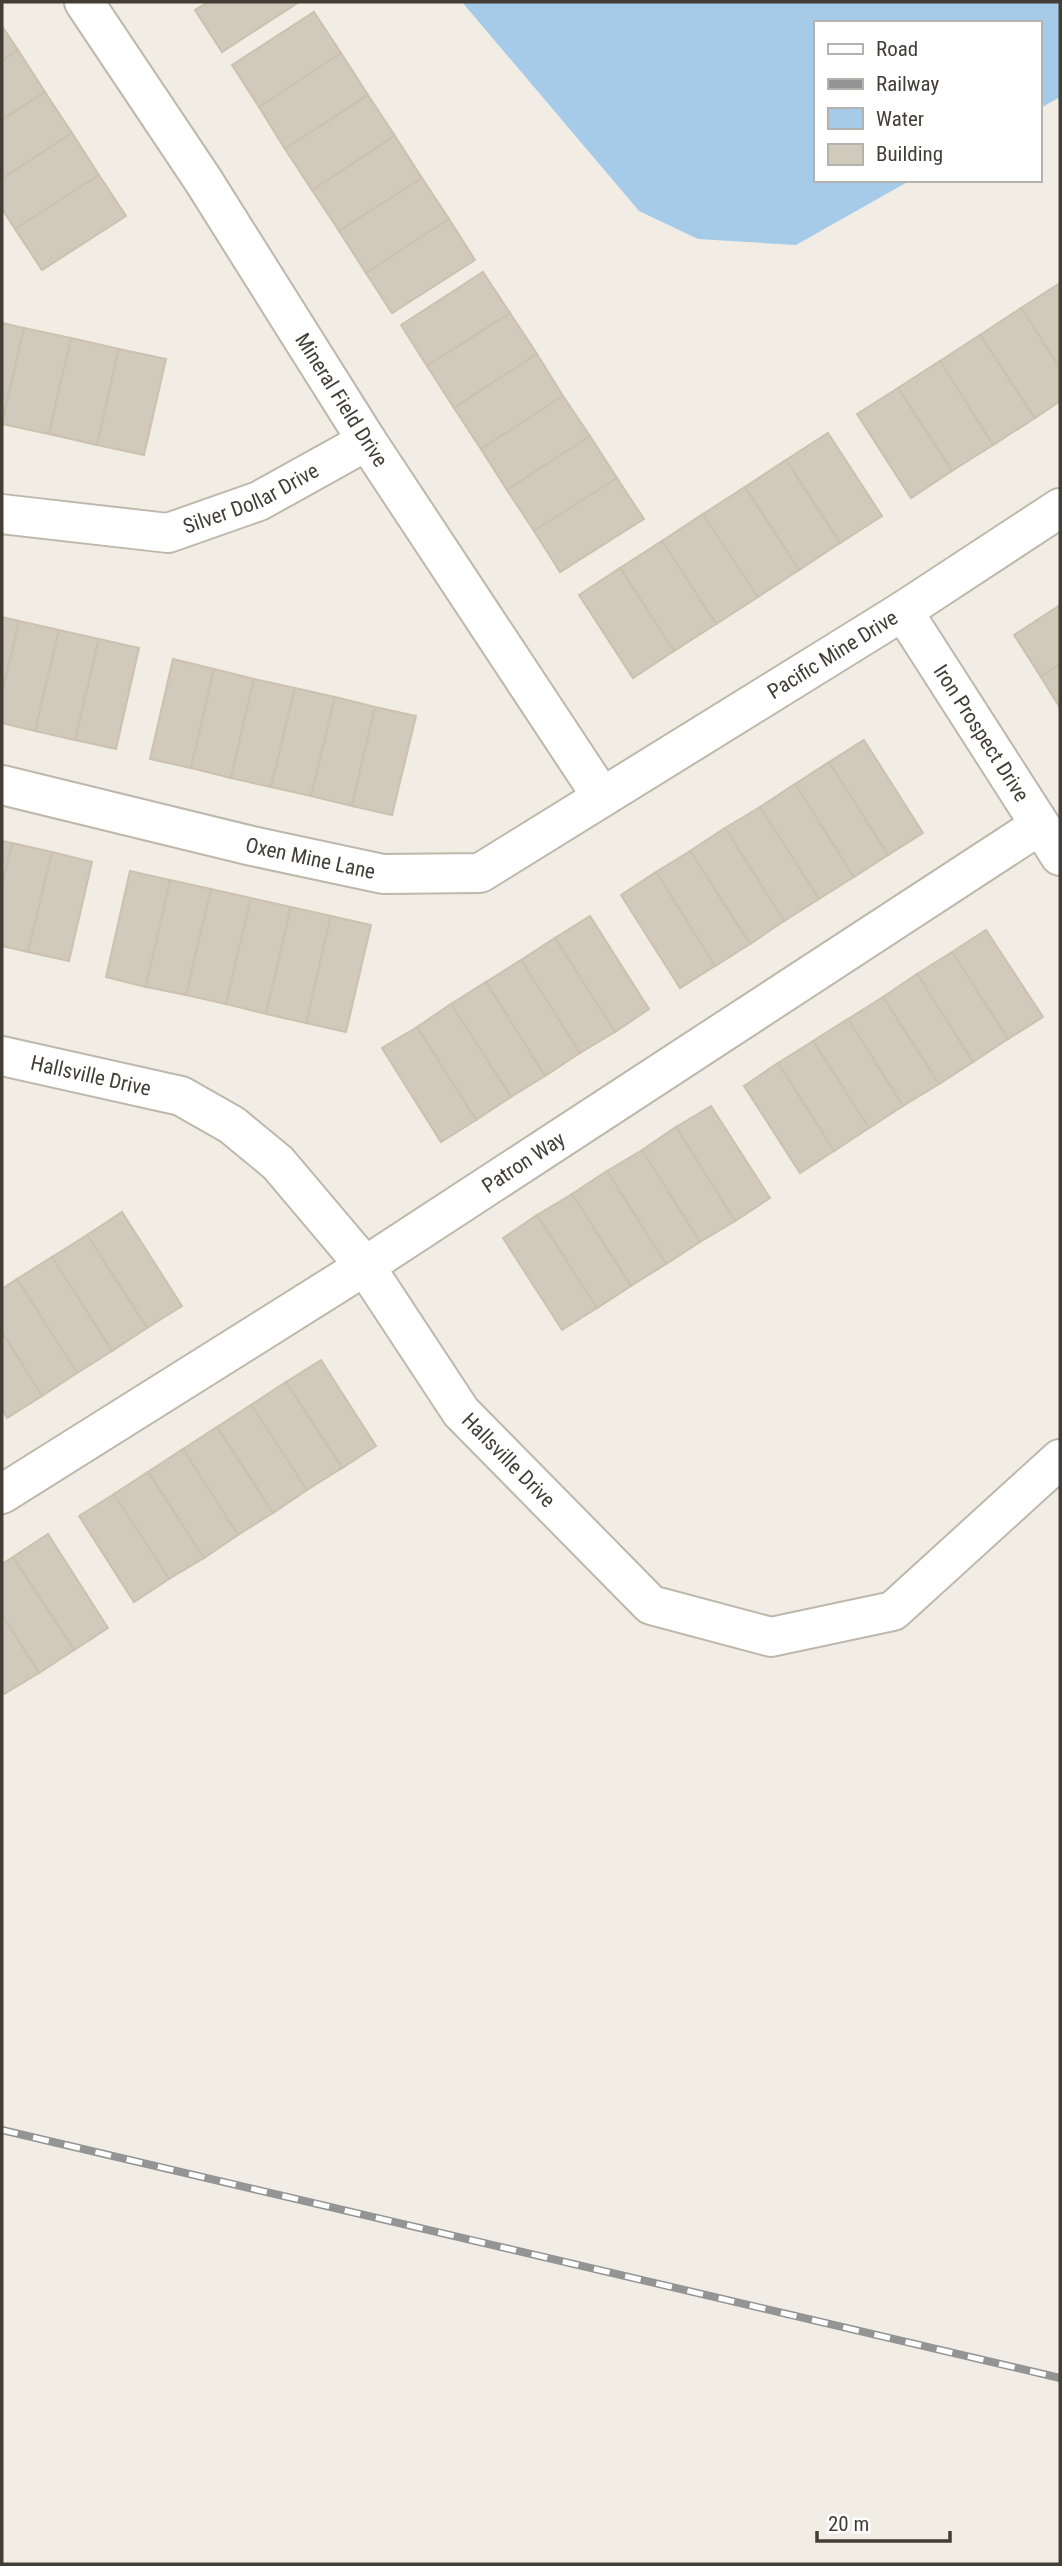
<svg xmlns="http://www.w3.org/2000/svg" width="1062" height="2566" viewBox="0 0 1062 2566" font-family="'Roboto Condensed',sans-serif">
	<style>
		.water { fill: #a5cbe9 }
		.building { fill: #d1c9bb; stroke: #cbc1af; stroke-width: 2 }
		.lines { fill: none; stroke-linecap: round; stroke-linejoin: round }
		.minor-casing { stroke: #beb8ab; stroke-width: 42 }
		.minor { stroke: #fff; stroke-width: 38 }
		.rail-casing { stroke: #949494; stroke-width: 8 }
		.rail { stroke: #fff; stroke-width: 5; stroke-dasharray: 16; stroke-linecap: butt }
		.labels { text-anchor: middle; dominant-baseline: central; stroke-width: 6; stroke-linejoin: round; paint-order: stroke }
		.street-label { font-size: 21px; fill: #433e35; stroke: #fff }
	</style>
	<rect width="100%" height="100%" fill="#f1ede5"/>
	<path class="water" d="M462,2H1060V97L1039,109V23H815V180H911L796,245L698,239L639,211Z"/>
	<g class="building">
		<path d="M208,2H299L222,52L195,10Z"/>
		<path d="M314,12L341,53L259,107L232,65Z"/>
		<path d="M2,26L18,50L2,61Z"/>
		<path d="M18,50L45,92L2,120V61Z"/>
		<path d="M341,53L368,95L285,149L259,107Z"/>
		<path d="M45,92L72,133L2,179V120Z"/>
		<path d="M368,95L395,136L312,190L285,149Z"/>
		<path d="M72,133L99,175L15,229L2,209V179Z"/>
		<path d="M395,136L422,178L339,231L312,190Z"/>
		<path d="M99,175L126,216L42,270L15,229Z"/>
		<path d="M422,178L449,219L366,273L339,231Z"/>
		<path d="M449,219L475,260L392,313L366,273Z"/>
		<path d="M483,272L510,313L427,366L401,325Z"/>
		<path d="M1060,283V368L1021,308Z"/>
		<path d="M1021,308L1060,368V401L1035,418L980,335Z"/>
		<path d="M510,313L537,354L454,408L427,366Z"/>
		<path d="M2,323L24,328L2,424Z"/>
		<path d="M24,328L71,338L49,434L2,424Z"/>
		<path d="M980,335L1035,418L993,445L940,361Z"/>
		<path d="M71,338L119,349L97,445L49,434Z"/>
		<path d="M119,349L166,359L144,455L97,445Z"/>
		<path d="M537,354L563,396L481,449L454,408Z"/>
		<path d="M940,361L993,445L952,471L898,388Z"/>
		<path d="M898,388L952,471L911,498L857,414Z"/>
		<path d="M563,396L590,436L507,490L481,449Z"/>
		<path d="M828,433L882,516L840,543L786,460Z"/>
		<path d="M590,436L617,478L534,531L507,490Z"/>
		<path d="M786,460L840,543L799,570L745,487Z"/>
		<path d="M617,478L644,519L560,572L534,531Z"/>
		<path d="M745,487L799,570L758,597L703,514Z"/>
		<path d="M703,514L758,597L716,624L662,541Z"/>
		<path d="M662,541L716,624L674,651L620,568Z"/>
		<path d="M620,568L674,651L633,678L579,595Z"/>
		<path d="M1060,605V664L1041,677L1014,635Z"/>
		<path d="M2,617L19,621L2,693Z"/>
		<path d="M19,621L59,630L35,731L2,723V693Z"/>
		<path d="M59,630L99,639L75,740L35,731Z"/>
		<path d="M99,639L139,648L116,749L75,740Z"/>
		<path d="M173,659L214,669L191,768L150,759Z"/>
		<path d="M1060,664V708L1041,677Z"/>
		<path d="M214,669L254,679L231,778L191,768Z"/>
		<path d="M254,679L295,688L271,787L231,778Z"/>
		<path d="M295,688L335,697L311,796L271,787Z"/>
		<path d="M335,697L375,707L352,806L311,796Z"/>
		<path d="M375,707L416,716L392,815L352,806Z"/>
		<path d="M864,740L923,833L888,855L829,762Z"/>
		<path d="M829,762L888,855L854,877L795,784Z"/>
		<path d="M795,784L854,877L819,899L760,807Z"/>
		<path d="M760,807L819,899L784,921L725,828Z"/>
		<path d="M725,828L784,921L750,944L690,851Z"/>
		<path d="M2,841L12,843L2,887Z"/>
		<path d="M12,843L52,852L28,952L2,946V887Z"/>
		<path d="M690,851L750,944L715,966L656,872Z"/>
		<path d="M52,852L92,862L69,961L28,952Z"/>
		<path d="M130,871L170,880L146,987L106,977Z"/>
		<path d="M656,872L715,966L680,988L621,895Z"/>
		<path d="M170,880L211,889L186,995L146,987Z"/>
		<path d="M211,889L251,898L226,1004L186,995Z"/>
		<path d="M251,898L291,907L266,1014L226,1004Z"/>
		<path d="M291,907L331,916L306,1023L266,1014Z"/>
		<path d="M331,916L371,925L346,1032L306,1023Z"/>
		<path d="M590,916L649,1009L615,1032L555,938Z"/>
		<path d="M986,930L1043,1017L1008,1039L952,952Z"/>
		<path d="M555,938L615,1032L580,1053L521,960Z"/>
		<path d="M952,952L1008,1039L973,1062L917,974Z"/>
		<path d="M521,960L580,1053L545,1076L486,982Z"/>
		<path d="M917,974L973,1062L939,1084L883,997Z"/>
		<path d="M486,982L545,1076L511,1097L451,1004Z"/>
		<path d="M883,997L939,1084L903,1106L848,1019Z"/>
		<path d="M451,1004L511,1097L476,1120L417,1027Z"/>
		<path d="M848,1019L903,1106L869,1128L813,1041Z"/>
		<path d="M417,1027L476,1120L441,1142L382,1048Z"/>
		<path d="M813,1041L869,1128L834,1151L778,1063Z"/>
		<path d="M778,1063L834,1151L800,1173L744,1086Z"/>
		<path d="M711,1106L770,1198L735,1221L676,1127Z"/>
		<path d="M676,1127L735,1221L700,1242L642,1150Z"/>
		<path d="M642,1150L700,1242L666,1264L607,1171Z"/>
		<path d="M607,1171L666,1264L631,1286L572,1194Z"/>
		<path d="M572,1194L631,1286L597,1308L537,1215Z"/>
		<path d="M122,1212L182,1306L147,1328L87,1235Z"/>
		<path d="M537,1215L597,1308L562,1330L503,1238Z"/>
		<path d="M87,1235L147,1328L112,1351L52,1257Z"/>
		<path d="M52,1257L112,1351L77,1373L17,1279Z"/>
		<path d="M17,1279L77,1373L42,1396L2,1332V1289Z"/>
		<path d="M2,1332L42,1396L7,1418L2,1409Z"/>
		<path d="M321,1360L376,1446L342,1468L286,1382Z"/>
		<path d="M286,1382L342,1468L307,1490L251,1405Z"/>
		<path d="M251,1405L307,1490L273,1513L217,1427Z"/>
		<path d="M217,1427L273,1513L238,1535L183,1449Z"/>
		<path d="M183,1449L238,1535L204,1558L148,1472Z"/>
		<path d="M148,1472L204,1558L169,1579L114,1494Z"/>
		<path d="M114,1494L169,1579L134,1602L79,1516Z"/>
		<path d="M48,1534L108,1628L74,1650L13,1557Z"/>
		<path d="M13,1557L74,1650L39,1673L2,1615V1564Z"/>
		<path d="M2,1615L39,1673L4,1694L2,1690Z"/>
	</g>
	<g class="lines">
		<g class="minor-casing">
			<g id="minor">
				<path id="s1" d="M84,2L203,180L367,441L602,797"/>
				<path id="s2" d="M2,514L168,533L259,501L367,441"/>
				<path id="s3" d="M903,611L1060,856"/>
				<path id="s4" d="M2,785L252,846L383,874L480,873L903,611L1060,508"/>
				<path id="s5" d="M2,1056L181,1096L232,1125L278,1163L365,1266L461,1412L651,1605L771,1637L893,1611L1060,1459"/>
				<path id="s6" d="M2,1494L365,1266L1040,825"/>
			</g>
		</g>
		<use href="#minor" class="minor"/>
		<g class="rail-casing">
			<path id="rail" d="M2,2130L1060,2378"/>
		</g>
		<use href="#rail" class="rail"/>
	</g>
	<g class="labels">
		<g class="street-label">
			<text stroke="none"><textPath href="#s1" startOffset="474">Mineral Field Drive</textPath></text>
			<text stroke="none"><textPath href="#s2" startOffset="257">Silver Dollar Drive</textPath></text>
			<text stroke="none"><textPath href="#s4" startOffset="903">Pacific Mine Drive</textPath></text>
			<text stroke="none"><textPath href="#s3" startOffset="145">Iron Prospect Drive</textPath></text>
			<text stroke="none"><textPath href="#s4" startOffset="317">Oxen Mine Lane</textPath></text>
			<text stroke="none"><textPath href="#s5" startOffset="91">Hallsville Drive</textPath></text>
			<text stroke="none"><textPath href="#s6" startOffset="618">Patron Way</textPath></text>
			<text stroke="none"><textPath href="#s5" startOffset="679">Hallsville Drive</textPath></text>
		</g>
	</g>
	<rect width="1062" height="2566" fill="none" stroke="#433e35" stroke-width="7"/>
	<rect x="814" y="21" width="228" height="161" fill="#ffffff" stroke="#b4b2ae" stroke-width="2"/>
	<rect x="828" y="44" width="35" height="10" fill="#ffffff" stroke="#b4b2ae" stroke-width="2"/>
	<text x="876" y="56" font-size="21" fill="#433e35">Road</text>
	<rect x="828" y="79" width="35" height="10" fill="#949494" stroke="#b4b2ae" stroke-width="2"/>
	<text x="876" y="91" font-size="21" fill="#433e35">Railway</text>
	<rect x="828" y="108" width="35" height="21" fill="#a5cbe9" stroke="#b4b2ae" stroke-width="2"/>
	<text x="876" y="126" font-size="21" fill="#433e35">Water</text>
	<rect x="828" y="144" width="35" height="21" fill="#d1c9bb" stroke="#b4b2ae" stroke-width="2"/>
	<text x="876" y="161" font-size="21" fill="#433e35">Building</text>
	<path d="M817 2531v10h133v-10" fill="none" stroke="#433e35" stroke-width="3.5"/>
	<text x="828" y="2531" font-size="21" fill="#433e35" stroke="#ffffff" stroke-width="5" paint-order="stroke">20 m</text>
</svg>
